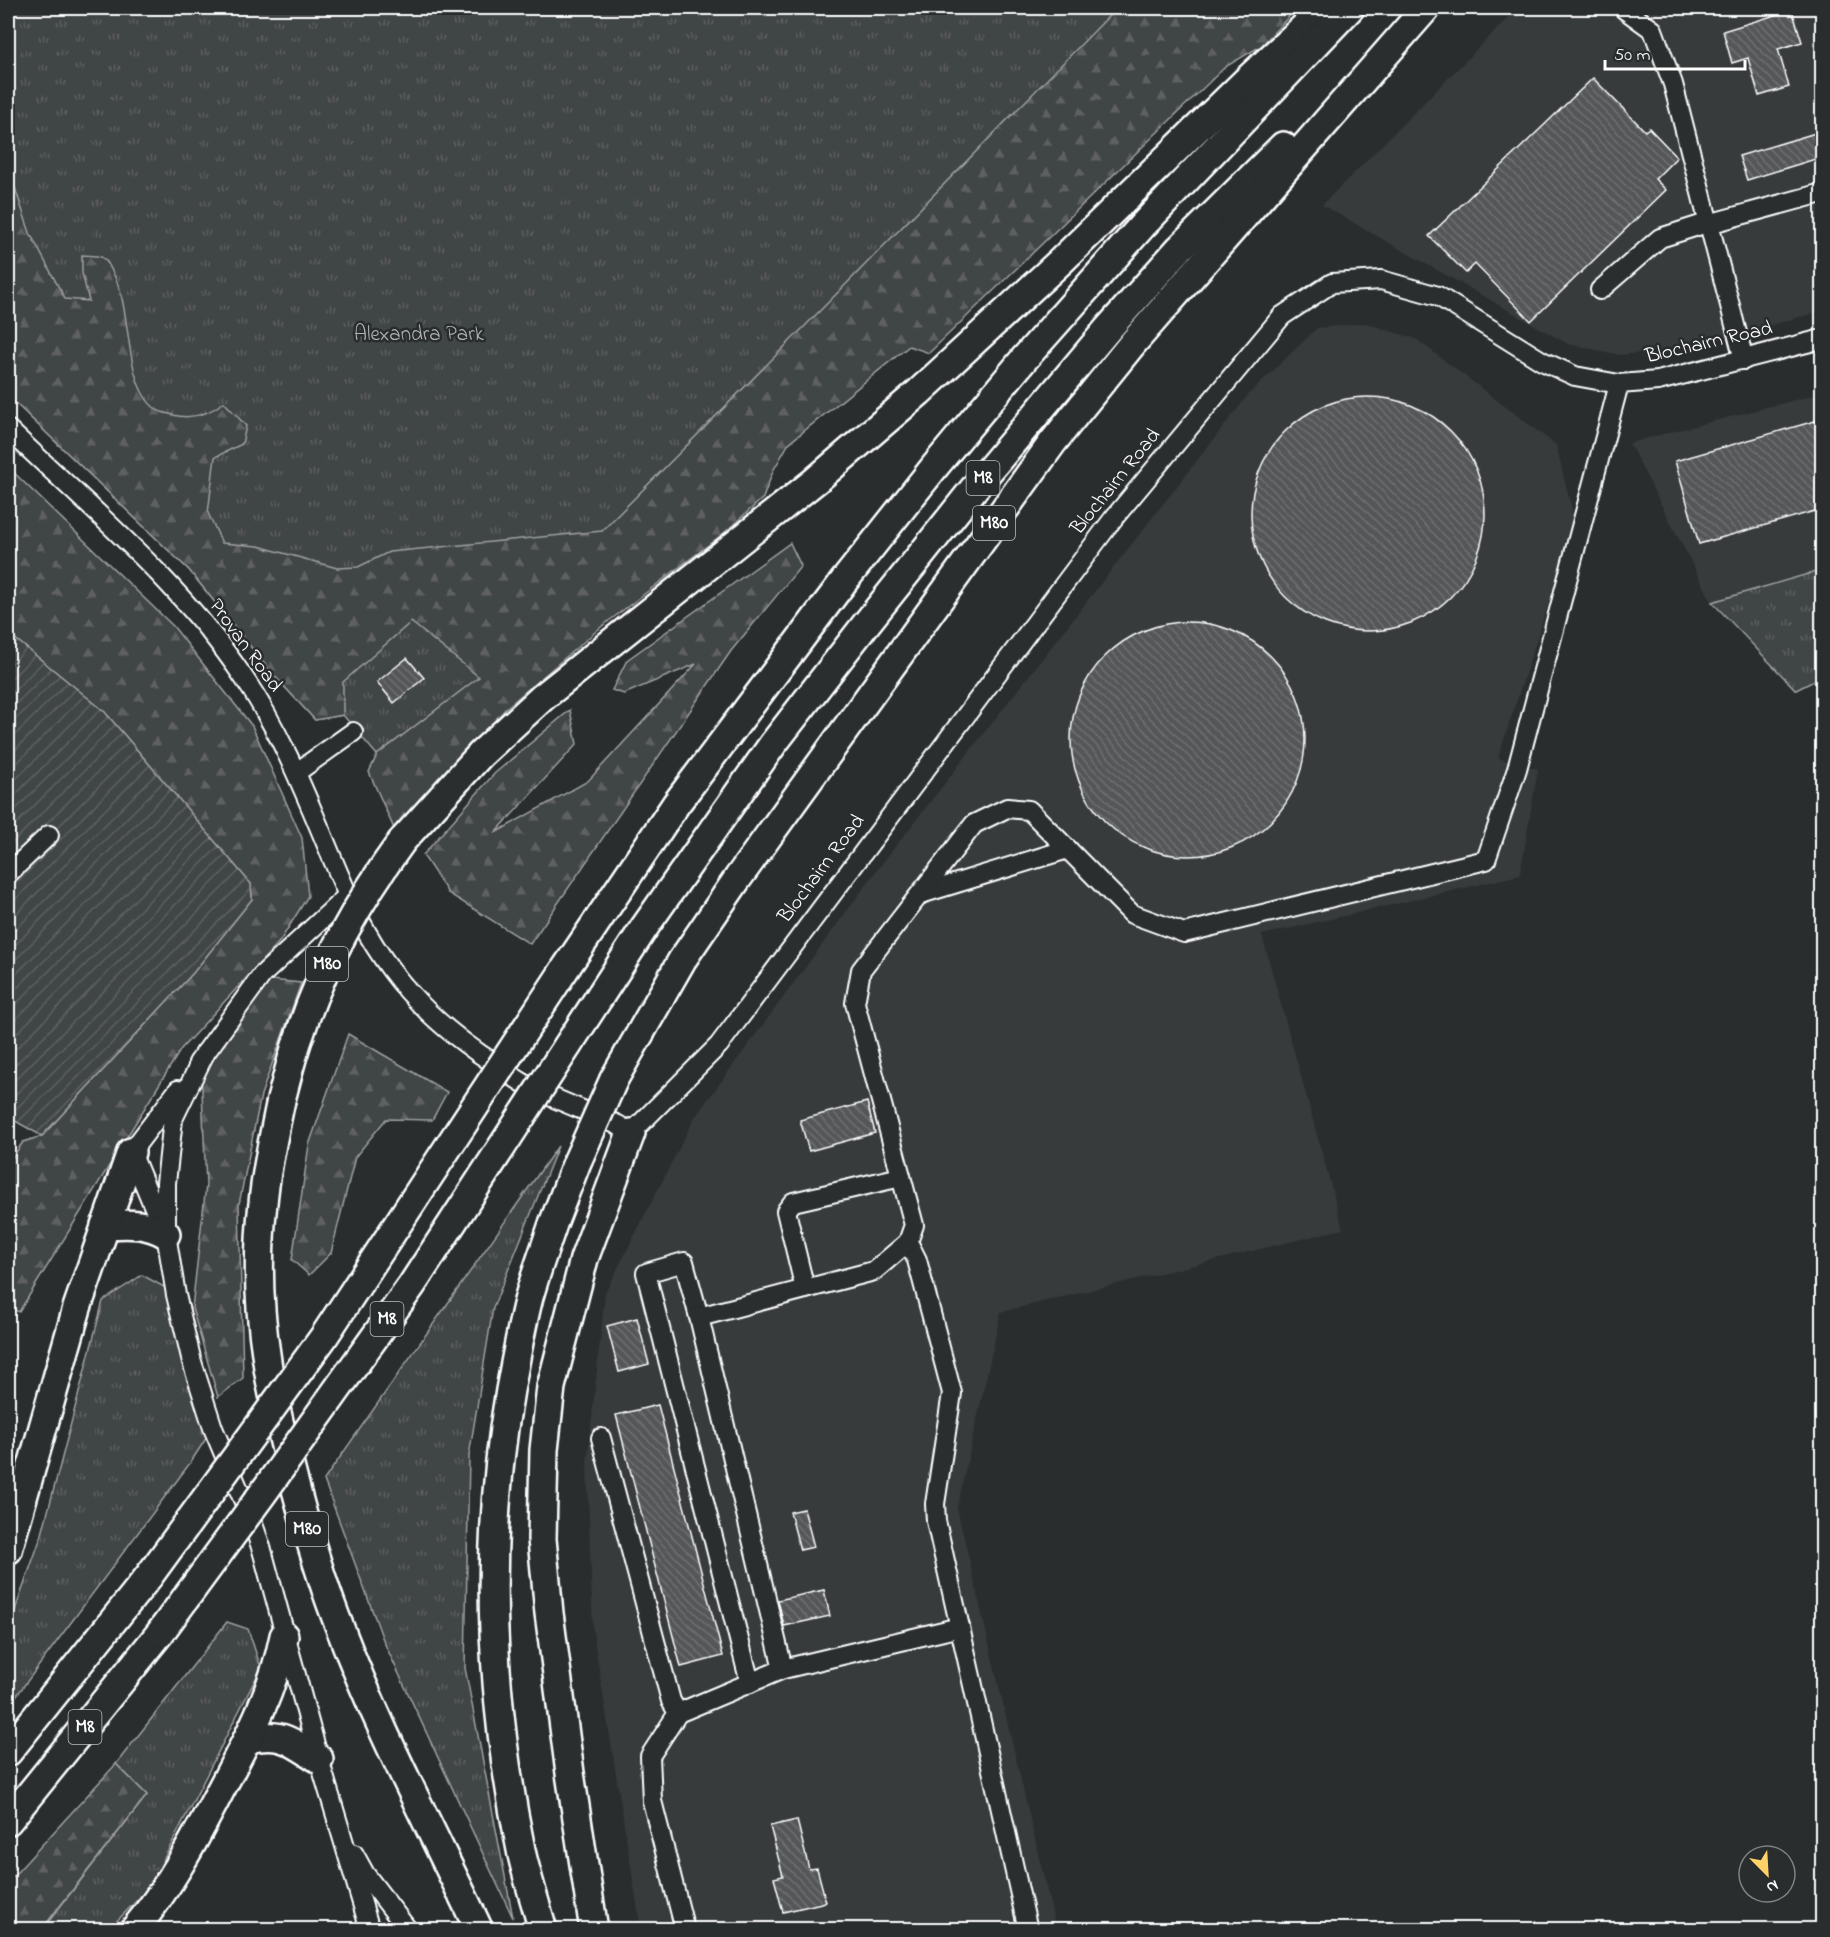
<svg xmlns="http://www.w3.org/2000/svg" width="1830" height="1937" viewBox="0 0 1830 1937" font-family="'Indie Flower',sans-serif">
	<style>
		.built { fill: #373a3b }
		.grass { fill: url(#grass-tufts); stroke: #a0a2a2; stroke-width: 1.5 }
		.forest { fill: url(#forest-firs); stroke: #a0a2a2; stroke-width: 1.5 }
		.garden { fill: url(#garden-furrows); stroke: #a0a2a2; stroke-width: 1.5 }
		.building { fill: url(#building-back-hatch); stroke: #fff; stroke-width: 1.5 }
		.lines { fill: none; stroke-linecap: round; stroke-linejoin: round }
		.minor-casing { stroke: #fff; stroke-width: 22 }
		.highway-casing { stroke: #fff; stroke-width: 32 }
		.minor { stroke: #2a2d2e; stroke-width: 18 }
		.highway { stroke: #2a2d2e; stroke-width: 27 }
		.highway-bridge-casing { stroke: #fff; stroke-width: 32; stroke-linecap: butt }
		.highway-bridge { stroke: #2a2d2e; stroke-width: 27 }
		.labels { text-anchor: middle; dominant-baseline: central; stroke-width: 5; stroke-linejoin: round; paint-order: stroke }
		.shield { fill: #2a2d2e; stroke: #bfc0c0; stroke-width: 1.5 }
		.shield-label { font-size: 20px; font-weight: bold; fill: #fff }
		.park-label { font-size: 21px; fill: #b3b4b5; stroke: #2a2d2e }
		.street-label { font-size: 21px; fill: #fff; stroke: #2a2d2e }
	</style>
	<defs>
		<pattern id="grass-tufts" width="24" height="20" patternUnits="userSpaceOnUse" patternTransform="scale(1.5)"><rect width="24" height="20" fill="#414445"/><path d="M3 7l-1-3M5 7V3M7 7l1-3M15 17l-1-3M17 17v-4M19 17l1-3" fill="none" stroke="#5e6061"/></pattern>
		<pattern id="forest-firs" width="22" height="20" patternUnits="userSpaceOnUse" patternTransform="scale(1.5)"><rect width="22" height="20" fill="#414445"/><path d="M5 1l3.5 6h-7zM16 11l3.5 6h-7z" fill="#5e6061"/></pattern>
		<pattern id="garden-furrows" width="10" height="10" patternUnits="userSpaceOnUse" patternTransform="scale(1.5)"><rect width="10" height="10" fill="#414445"/><path d="M-1 1l2-2M0 10L10 0M9 11l2-2" fill="none" stroke="#5e6061"/></pattern>
		<pattern id="building-back-hatch" width="6" height="6" patternUnits="userSpaceOnUse" patternTransform="scale(1.5)"><rect width="6" height="6" fill="#555758"/><path d="M-1 5l2 2M0 0l6 6M5-1l2 2" fill="none" stroke="#6e7071"/></pattern>
	</defs>
	<rect width="100%" height="100%" fill="#2a2d2e"/>
	<filter id="ink" filterUnits="userSpaceOnUse"><feTurbulence type="fractalNoise" baseFrequency=".0167" numOctaves="2"/><feDisplacementMap in="SourceGraphic" scale="12" xChannelSelector="R" yChannelSelector="G"/><feConvolveMatrix kernelMatrix="1 2 1 2 8 2 1 2 1" color-interpolation-filters="sRGB"/></filter>
	<g filter="url(#ink)">
		<g class="built">
			<path d="M1518,8H1822V311L1688,348L1620,355L1568,344L1322,205Z"/>
			<path d="M1365,323L1416,339L1556,445L1575,522L1498,758L1538,769L1520,875L1262,935L1343,1229L1001,1312L957,1508L1056,1929H641L593,1632L587,1464L605,1293L695,1117L880,866L1249,394L1317,328Z"/>
			<path d="M1822,393V570L1712,602L1629,443Z"/>
		</g>
		<g class="grass">
			<path d="M8,8H1267L909,346L789,443L377,755L343,715L315,720L271,672L189,570L8,396Z"/>
			<path d="M1822,570V677L1796,690L1712,602Z"/>
			<path d="M558,1146L493,1308L469,1456L465,1668L513,1918L384,1642L324,1480Z"/>
			<path d="M142,1275L166,1288L207,1437L190,1463L8,1707V1630L42,1534L103,1301Z"/>
			<path d="M227,1622L248,1629L261,1668L149,1888L109,1929L42,1930L147,1795L116,1764Z"/>
		</g>
		<g class="forest">
			<path d="M1111,8H1297L1261,46L1225,67L929,353L909,346L789,443L773,471L763,498L724,533L601,627L506,708L396,833L369,772L377,755L479,677L411,622L343,682V715L315,720L271,672L189,570L8,396V167L30,233L65,299L89,301L82,273V255C88,256 95,255 101,257C108,260 110,268 114,275C133,312 123,385 156,409C160,413 167,413 173,415C193,420 209,414 224,402L246,426L242,444L215,457L208,513L222,543L258,546L337,568L358,567L389,552L602,531L806,325L1110,15Z"/>
			<path d="M8,467L173,626L252,726L302,838L308,896L280,941L181,1049L19,1312L8,1307V1164L23,1142L42,1136L193,973L252,899L251,884L104,711L8,633Z"/>
			<path d="M790,543L801,566L731,651L530,944L448,893L423,855L494,774L570,710L577,744L495,833L588,781L696,664L624,694L612,690L627,660Z"/>
			<path d="M270,980L301,983L261,1095L239,1204L243,1378L218,1397L192,1308L206,1185L201,1067Z"/>
			<path d="M348,1034L447,1092L432,1120L386,1119L355,1157L331,1253L309,1275L292,1260L309,1145Z"/>
			<path d="M116,1764L147,1795L42,1929H8V1882Z"/>
		</g>
		<path class="garden" d="M8,633L104,711L251,884L252,899L193,973L42,1136L8,1117Z"/>
		<g class="building">
			<path d="M1792,10L1802,42L1778,49L1789,87L1759,96L1748,58L1732,63L1723,31Z"/>
			<path d="M1593,78L1645,131L1649,128L1677,157L1655,179L1666,190L1531,321L1475,264L1466,273L1429,236Z"/>
			<path d="M1822,131V157L1747,180L1739,156Z"/>
			<circle cx="1368" cy="514" r="117"/>
			<path d="M1822,419V509L1699,544L1675,461Z"/>
			<circle cx="1188" cy="739" r="117"/>
			<path d="M407,658L424,678L394,703L377,682Z"/>
			<path d="M867,1102L875,1133L809,1151L800,1120Z"/>
			<path d="M637,1318L649,1364L619,1372L607,1326Z"/>
			<path d="M658,1405L723,1656L681,1667L616,1415Z"/>
			<path d="M804,1509L814,1547L800,1550L790,1512Z"/>
			<path d="M824,1590L830,1616L784,1626L778,1600Z"/>
			<path d="M797,1820L809,1869L817,1868L826,1902L783,1912L774,1878L783,1876L770,1826Z"/>
		</g>
		<g class="lines">
			<g class="minor-casing">
				<g id="minor">
					<path d="M1624,9L1653,30L1673,84L1744,360"/>
					<path d="M1708,224L1822,193"/>
					<path d="M1600,290L1660,238L1707,223"/>
					<path d="M8,429C90,508 180,582 244,678C289,744 315,820 347,893C381,970 427,1021 498,1066C508,1073 519,1081 530,1087C558,1101 589,1112 618,1125L631,1133L719,1045L1113,519L1282,316L1332,283L1381,280L1438,296L1542,361L1575,376L1619,384L1658,381L1822,339"/>
					<path d="M297,772L353,732"/>
					<path d="M8,874L49,835"/>
					<path d="M921,894L1068,849"/>
					<path d="M205,1053L173,1119L166,1183V1234L176,1295L192,1362L213,1428L252,1521L262,1550L319,1759L370,1930"/>
					<path d="M198,1063L262,975L348,895"/>
					<path d="M163,1229L131,1152L178,1090"/>
					<path d="M908,1242L917,1260L952,1393L935,1504L936,1521L1028,1930"/>
					<path d="M805,1289L786,1211L793,1202L901,1177"/>
					<path d="M699,1317L684,1262L646,1273L750,1683"/>
					<path d="M601,1438L671,1701L678,1713"/>
					<path d="M783,1669L960,1627"/>
					<path d="M354,1854L365,1874L408,1930"/>
					<path d="M685,1930L652,1801L650,1756L678,1713L783,1669L699,1317L874,1271L908,1242L914,1225L855,1003L861,970L974,824L1007,808L1029,810L1132,914L1184,933L1486,860L1517,769L1619,384"/>
				</g>
			</g>
			<g class="highway-casing">
				<g id="highway">
					<path d="M402,841L481,754L543,697L815,481L919,392L1062,260L1247,80L1325,8"/>
					<path d="M563,972L676,804L844,581L936,465L1025,358L1142,226L1350,8"/>
					<path d="M600,996L644,928L773,744L866,624L980,481L1107,330L1180,248L1283,146"/>
					<path d="M614,1079L682,960L738,878L1053,442L1133,343L1426,8"/>
					<path d="M281,1100C274,1134 266,1168 263,1203C257,1254 259,1310 267,1361C271,1391 279,1421 286,1450C301,1511 317,1570 340,1628C379,1731 432,1830 479,1930"/>
					<path d="M105,1225C127,1224 146,1222 166,1234"/>
					<path d="M8,1550L77,1308L131,1152"/>
					<path d="M248,1739C282,1731 292,1742 319,1759"/>
					<path d="M8,1752L149,1576"/>
					<path d="M8,1821L160,1633"/>
					<path d="M134,1930C169,1888 194,1841 219,1793C247,1740 272,1696 284,1636"/>
					<path d="M543,1930C536,1905 528,1880 522,1855C490,1702 483,1544 510,1390C516,1359 521,1328 529,1297C536,1272 545,1248 553,1224"/>
					<path d="M594,1930L570,1773L549,1613L542,1539L544,1450L551,1387L584,1259L631,1133"/>
				</g>
			</g>
			<use href="#minor" class="minor"/>
			<use href="#highway" class="highway"/>
			<g class="highway-bridge-casing">
				<g id="highway-bridge">
					<path d="M281,1100C287,1078 292,1055 300,1034C323,963 359,900 402,841"/>
					<path d="M553,1224L577,1162L614,1079"/>
					<path d="M149,1576L323,1338L563,972"/>
					<path d="M160,1633L263,1493L412,1285L600,996"/>
				</g>
			</g>
			<use href="#highway-bridge" class="highway-bridge"/>
		</g>
	</g>
	<g class="labels">
		<g class="shield">
			<rect x="966.5" y="461" width="33" height="34" rx="4.5"/>
			<rect x="973" y="506" width="42" height="34" rx="4.5"/>
			<rect x="306" y="947" width="42" height="34" rx="4.5"/>
			<rect x="370.5" y="1302" width="33" height="34" rx="4.5"/>
			<rect x="286" y="1512" width="42" height="34" rx="4.5"/>
			<rect x="68.5" y="1710" width="33" height="34" rx="4.5"/>
		</g>
		<g class="shield-label">
			<text x="983" y="478">M8</text>
			<text x="994" y="523">M80</text>
			<text x="327" y="964">M80</text>
			<text x="387" y="1319">M8</text>
			<text x="307" y="1529">M80</text>
			<text x="85" y="1727">M8</text>
		</g>
		<g class="park-label">
			<text x="419" y="335">Alexandra Park</text>
		</g>
		<g class="street-label">
			<text transform="translate(1709 343) rotate(-13)">Blochairn Road</text>
			<text transform="translate(1116 482) rotate(-51)">Blochairn Road</text>
			<text transform="translate(245 646) rotate(54)">Provan Road</text>
			<text transform="translate(822 869) rotate(-53)">Blochairn Road</text>
		</g>
	</g>
	<rect width="1830" height="1937" fill="none" stroke="#2a2d2e" stroke-width="30"/>
	<rect x="15" y="15" width="1800" height="1907" fill="none" stroke="#fff" stroke-width="2" filter="url(#ink)"/>
	<g transform="translate(1767 1874) rotate(156)"><circle r="28" fill="#2a2d2e" stroke="#7f8182" stroke-width="1.5"/>
	<path d="M0-4.5L10 22L0 15L-10 22Z" fill="#ffd166"/>
	<text y="-9" font-size="16" font-weight="bold" text-anchor="middle" fill="#ffffff">N</text>
	</g>
	<path d="M1605 60v9h140v-9" fill="none" stroke="#ffffff" stroke-width="3"/>
	<text x="1614" y="60" font-size="18" fill="#ffffff" stroke="#2a2d2e" stroke-width="4.5" paint-order="stroke">50 m</text>
</svg>
